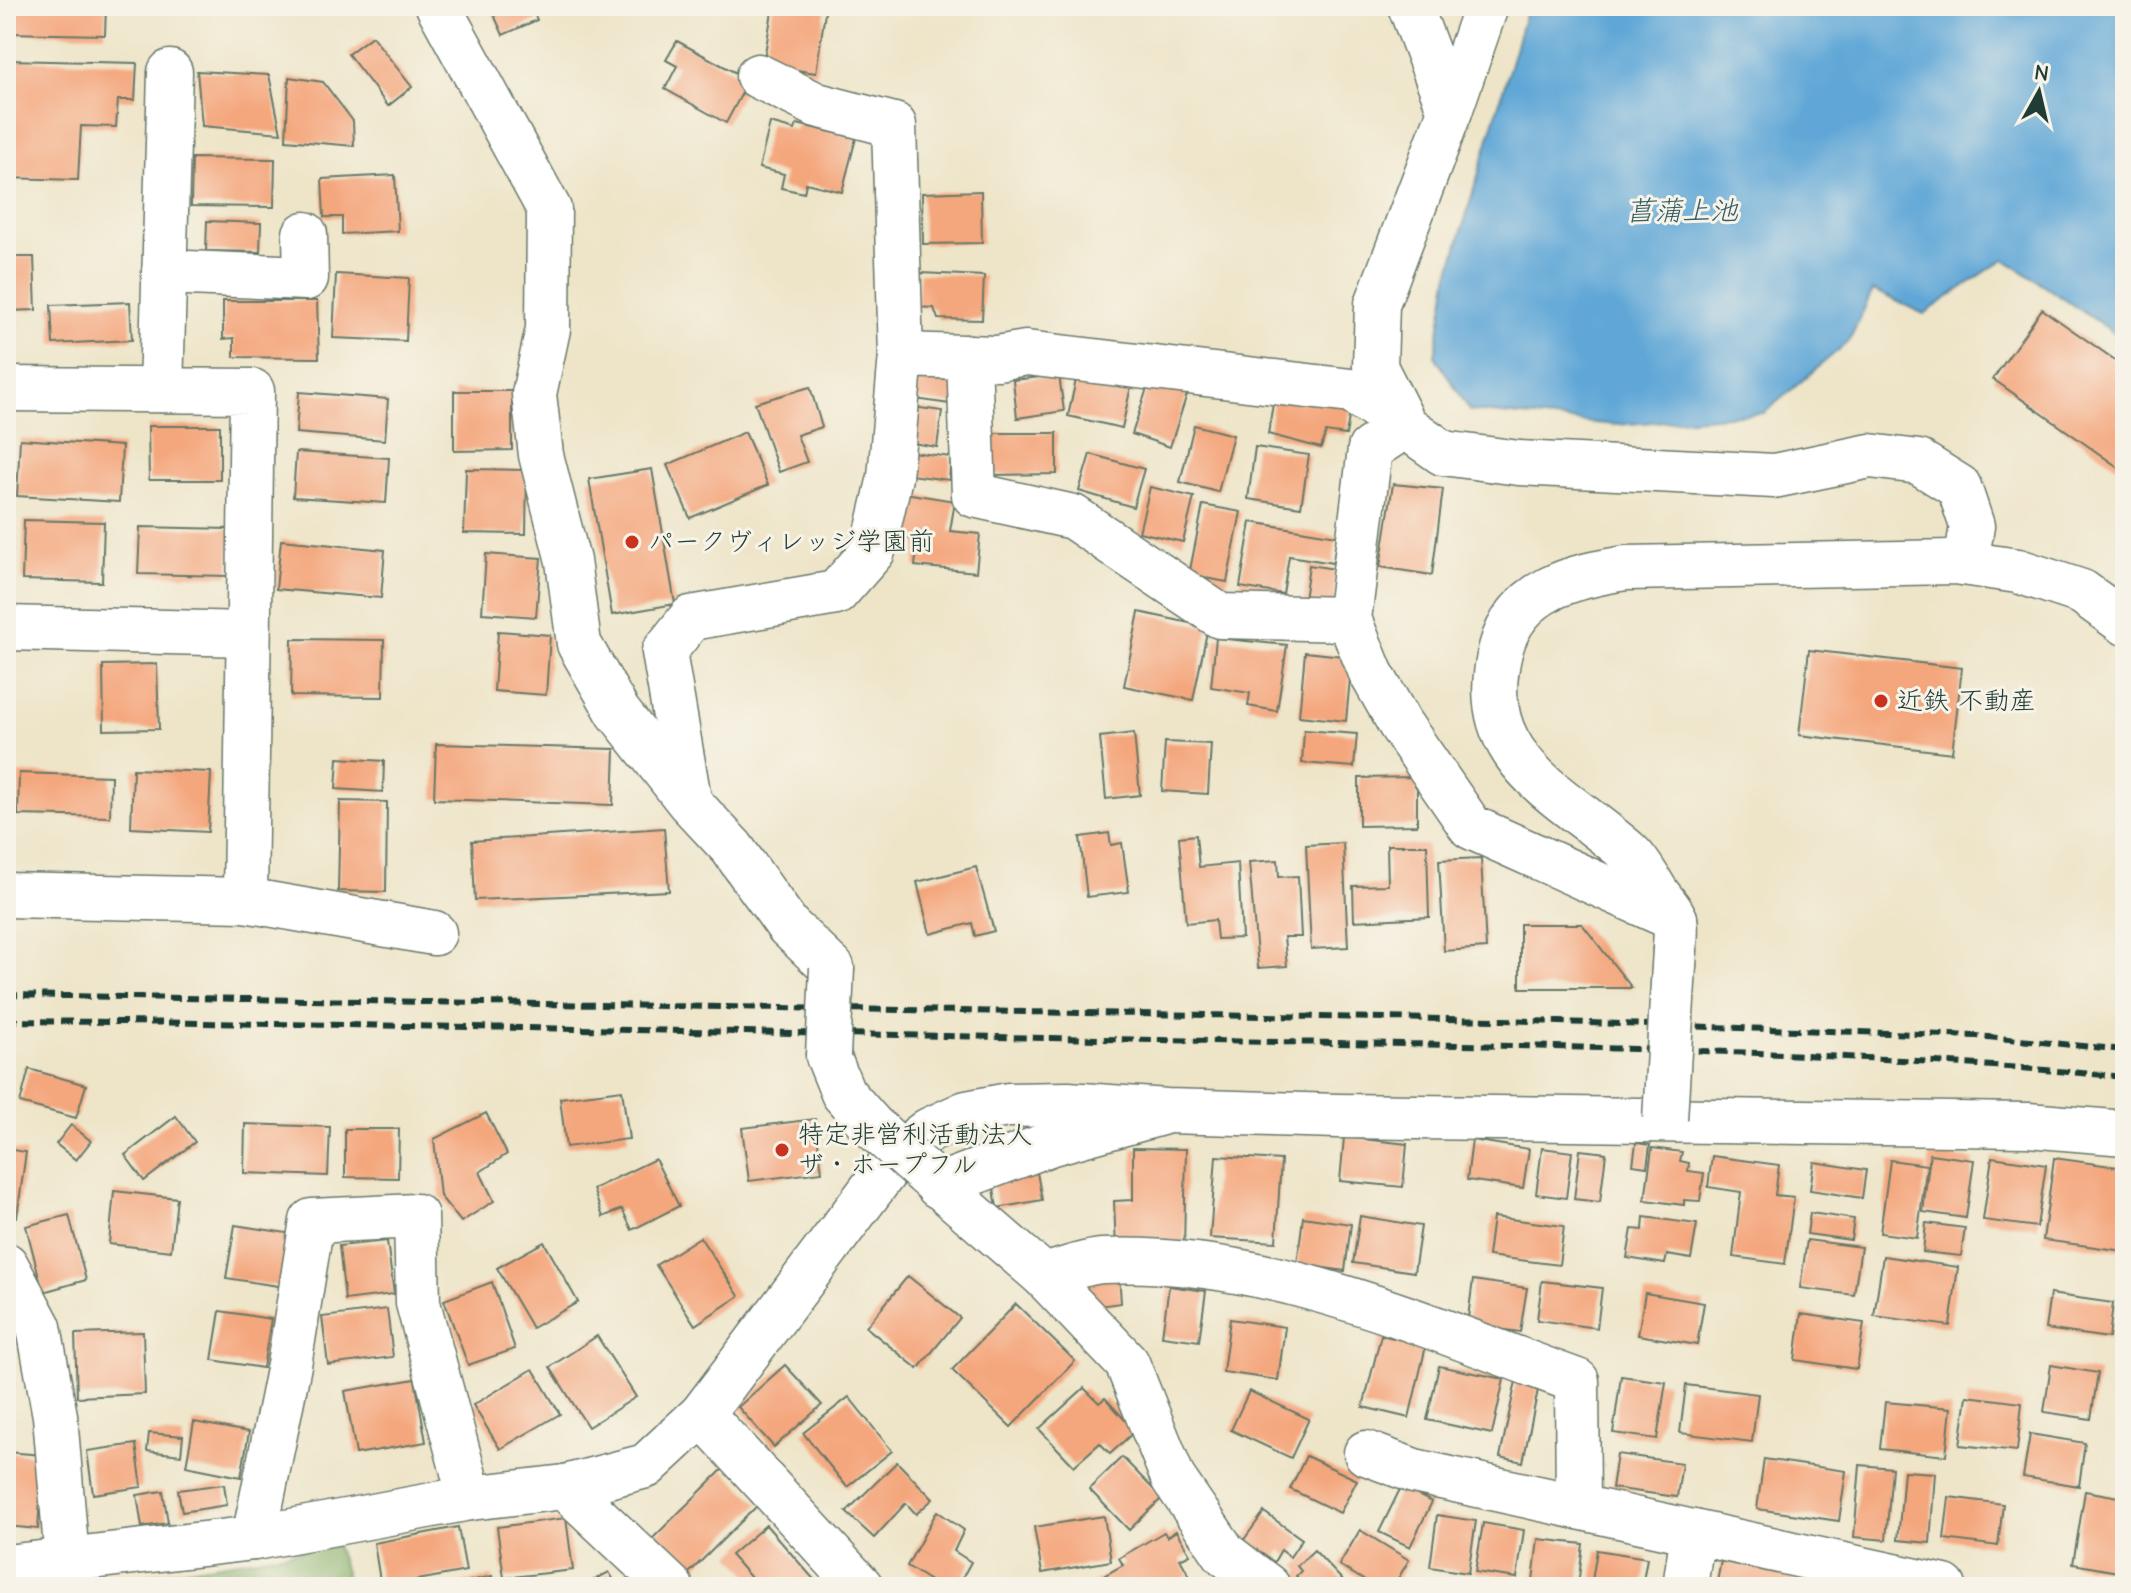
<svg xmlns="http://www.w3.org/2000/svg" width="2131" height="1593" viewBox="0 0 2131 1593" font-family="'Comic Neue','Klee One',sans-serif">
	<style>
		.forest { fill: #84ae65; stroke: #52764c; stroke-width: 2 }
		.water { fill: #60a7d7; stroke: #407286; stroke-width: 2 }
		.building { fill: #f4a67b }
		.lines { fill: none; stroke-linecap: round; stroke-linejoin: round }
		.minor-casing { stroke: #677868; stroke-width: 47 }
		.tertiary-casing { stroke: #677868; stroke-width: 47 }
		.minor { stroke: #fff; stroke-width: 44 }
		.tertiary { stroke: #fff; stroke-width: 44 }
		.rail { stroke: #1f3d34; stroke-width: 6; stroke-dasharray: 12 6; stroke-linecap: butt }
		.minor-bridge-casing { stroke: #677868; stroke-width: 47; stroke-linecap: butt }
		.tertiary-bridge-casing { stroke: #677868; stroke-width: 47; stroke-linecap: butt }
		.minor-bridge { stroke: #fff; stroke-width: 44 }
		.tertiary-bridge { stroke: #fff; stroke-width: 44 }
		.poi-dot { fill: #c8321e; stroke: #f7f3e8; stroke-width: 3 }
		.labels { text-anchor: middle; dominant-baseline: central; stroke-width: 6; stroke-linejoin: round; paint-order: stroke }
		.poi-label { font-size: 26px; fill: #1f3d34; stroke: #f7f3e8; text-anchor: start }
		.water-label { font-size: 28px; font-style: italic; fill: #325d65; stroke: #f7f3e8 }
	</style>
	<rect width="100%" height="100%" fill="#f7f3e8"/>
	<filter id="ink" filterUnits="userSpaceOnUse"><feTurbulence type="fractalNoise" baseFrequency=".0125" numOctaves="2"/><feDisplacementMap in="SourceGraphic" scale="16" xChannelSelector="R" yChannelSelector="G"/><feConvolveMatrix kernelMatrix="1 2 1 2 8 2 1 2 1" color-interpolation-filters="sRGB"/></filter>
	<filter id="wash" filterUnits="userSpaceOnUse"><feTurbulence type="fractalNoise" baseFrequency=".006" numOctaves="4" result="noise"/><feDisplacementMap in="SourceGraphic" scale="32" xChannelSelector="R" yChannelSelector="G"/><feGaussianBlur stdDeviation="1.8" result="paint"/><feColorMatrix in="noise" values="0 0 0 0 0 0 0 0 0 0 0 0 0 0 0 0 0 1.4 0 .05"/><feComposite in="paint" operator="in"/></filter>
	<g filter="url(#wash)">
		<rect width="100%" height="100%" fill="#eee5c9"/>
		<path class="forest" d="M336,1545L350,1587H79Z"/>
		<path class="water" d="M1535,6H2125V340L2004,259L1924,314L1873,290L1849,341L1764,413L1616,425L1470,411L1435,356L1448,278L1527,8Z"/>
		<g id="blocks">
			<g class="building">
				<path d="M6,6H106L105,35L6,33Z"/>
				<path d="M490,6H531L537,20L503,35Z"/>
				<path d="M773,6H826L816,73L763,65Z"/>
				<path d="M372,36L412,87L388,106L348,54Z"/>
				<path d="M677,41L749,80L726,123L665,89L677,66L666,60Z"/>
				<path d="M6,60L137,63L135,100H118L116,127L81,126L78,180L6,178Z"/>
				<path d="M197,71L269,75L281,133L202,126Z"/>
				<path d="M289,77L323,82L353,121L354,146L286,140Z"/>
				<path d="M770,123L795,130L797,124L856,138L842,192L806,183L804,193L781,188L784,174L759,168Z"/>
				<path d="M192,158L275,159L274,207L191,206Z"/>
				<path d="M395,175L398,231L342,234V217H324L322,179Z"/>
				<path d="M981,191L982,243L923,244L922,193Z"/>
				<path d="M207,221L261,223L260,252L206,251Z"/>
				<path d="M6,257H34L36,310L6,311Z"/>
				<path d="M920,273L984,276L982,320L938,319L934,308L916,307Z"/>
				<path d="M336,274L409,278L406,341L333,338Z"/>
				<path d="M223,301H317L319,358L234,357V338L223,339Z"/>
				<path d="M130,302L132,340L53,344L51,305Z"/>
				<path d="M2042,309L2125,367V472L1993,379Z"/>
				<path d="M911,375L960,381L957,405L908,398Z"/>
				<path d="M1059,375L1064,411L1017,418L1013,380Z"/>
				<path d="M1077,375L1131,386L1122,428L1068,416Z"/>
				<path d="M1151,376L1189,388L1170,447L1132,434Z"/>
				<path d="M810,387L822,427L797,435L807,462L779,472L755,403Z"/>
				<path d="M454,391H512V450L454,451Z"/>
				<path d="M1275,391L1351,405L1346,435L1326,432L1321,448L1268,434Z"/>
				<path d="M299,392L388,399L385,440L296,433Z"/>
				<path d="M906,406L942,411L937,447L900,441Z"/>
				<path d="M1194,425L1233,435L1218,492L1180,482Z"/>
				<path d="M148,426H220V480H149Z"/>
				<path d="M745,432L768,485L690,518L667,465Z"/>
				<path d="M988,433H1057V474L988,475Z"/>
				<path d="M20,439L122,446L119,502L17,496Z"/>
				<path d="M1255,447L1309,455L1301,507L1248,499Z"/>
				<path d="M904,451L951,457L949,480L901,474Z"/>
				<path d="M296,452L389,458L386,503L293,497Z"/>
				<path d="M1090,454L1144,469L1133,507L1079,491Z"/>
				<path d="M466,469L527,470L526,534L464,533Z"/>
				<path d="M652,469L675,604L612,615L589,479Z"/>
				<path d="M1393,484L1443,489L1432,575L1380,567Z"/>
				<path d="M1150,487L1194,497L1183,542L1139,532Z"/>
				<path d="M892,491L955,501L950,531L980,534L976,572L915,566L918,540L885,535Z"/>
				<path d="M1203,505L1241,512L1227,582L1189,575Z"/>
				<path d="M24,520L104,522L102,582L22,580Z"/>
				<path d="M1251,522L1337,536L1333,563L1289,556L1283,594L1240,587Z"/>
				<path d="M140,527L230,529L229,576L138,574Z"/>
				<path d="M281,540L385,550L381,598L276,589Z"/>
				<path d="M486,554L541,558L536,617L482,613Z"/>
				<path d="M1309,565L1335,569V612L1303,607Z"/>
				<path d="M1139,612L1208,627L1193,700L1124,686Z"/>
				<path d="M498,631L550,635L546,695L494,691Z"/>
				<path d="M1216,638L1287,645L1277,711L1248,706L1250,693L1211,687Z"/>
				<path d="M292,639L384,640L383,697L291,696Z"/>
				<path d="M1809,650L1962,668L1952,753L1799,735Z"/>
				<path d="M1305,652L1352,657L1346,721L1299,716Z"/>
				<path d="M157,664L159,729L104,730L103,665Z"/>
				<path d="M1304,730L1357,734L1354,767L1302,763Z"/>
				<path d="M1134,733L1140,795L1106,799L1100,737Z"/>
				<path d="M1165,742L1211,744L1208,794L1162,791Z"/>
				<path d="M436,744L615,749L613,805L434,799Z"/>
				<path d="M338,758L384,761L383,792L336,789Z"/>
				<path d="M133,769L211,772L208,832L131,828Z"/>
				<path d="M19,773L111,776L110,817L18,815Z"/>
				<path d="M1417,777V825L1359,826V778Z"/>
				<path d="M340,801L387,802L386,892L338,891Z"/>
				<path d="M664,828L669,891L475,900L472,841Z"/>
				<path d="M1109,833L1111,845L1122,843L1129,892L1087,897L1080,837Z"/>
				<path d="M1196,835L1199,867L1238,863L1242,938L1217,939L1215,920L1186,923L1179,837Z"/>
				<path d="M1343,843L1348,947L1311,949L1306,845Z"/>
				<path d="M1387,845H1427L1429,917L1354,921L1353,886L1388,885Z"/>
				<path d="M1481,858L1486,948L1444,951L1439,860Z"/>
				<path d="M1278,860L1279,877L1298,876L1301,937H1284L1287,966L1258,968L1249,862Z"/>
				<path d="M976,867L994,931L975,936L972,923L930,934L917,882Z"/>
				<path d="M1520,924H1582L1632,988H1520Z"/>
				<path d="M29,1069L86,1085L76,1118L20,1103Z"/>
				<path d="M622,1090L629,1139L566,1147L560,1098Z"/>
				<path d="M486,1113L507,1154L480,1172L494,1201L461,1222L440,1196L434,1139Z"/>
				<path d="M176,1116L195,1142L144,1181L125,1155Z"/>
				<path d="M815,1119L822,1172L749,1181L742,1128Z"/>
				<path d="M245,1124L330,1127L328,1176L244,1173Z"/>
				<path d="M71,1125L91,1141L76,1160L56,1144Z"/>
				<path d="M345,1129H399L398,1178L345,1177Z"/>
				<path d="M1344,1137L1407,1144L1403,1187L1340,1181Z"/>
				<path d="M1472,1140L1529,1149L1523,1188L1467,1180Z"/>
				<path d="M1636,1143L1650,1145L1647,1167L1633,1165Z"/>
				<path d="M1133,1148L1186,1149L1184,1249H1116L1114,1201L1133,1200Z"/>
				<path d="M1542,1148L1572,1152L1566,1198L1536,1194Z"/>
				<path d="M1652,1148L1682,1152L1680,1161L1689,1163L1688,1171L1704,1173L1700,1201L1684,1200V1205L1645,1200Z"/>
				<path d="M6,1149L26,1152L17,1217L6,1215Z"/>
				<path d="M1580,1150L1606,1153L1600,1202L1574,1199Z"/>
				<path d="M1930,1154L1974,1160L1966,1218L1923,1212Z"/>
				<path d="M1216,1156L1281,1160L1276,1242L1210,1238Z"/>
				<path d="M1712,1156L1779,1165L1775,1195L1794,1197L1785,1264L1733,1257L1741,1192L1708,1187Z"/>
				<path d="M1992,1157L2046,1165L2037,1227L1983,1220Z"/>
				<path d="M2054,1158L2125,1168V1251L2043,1240Z"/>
				<path d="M655,1159L679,1206L632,1230L622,1209L603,1217L593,1189Z"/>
				<path d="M1890,1160L1927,1165L1917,1238L1880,1233Z"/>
				<path d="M1814,1162L1866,1170L1862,1198L1810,1190Z"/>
				<path d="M1036,1167L1042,1200L997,1208L992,1175Z"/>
				<path d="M114,1191L177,1198L171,1251L109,1244Z"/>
				<path d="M1810,1213L1854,1219L1851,1240L1807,1234Z"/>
				<path d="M69,1215L86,1280L43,1292L26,1226Z"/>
				<path d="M1360,1216L1421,1226L1414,1272L1353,1263Z"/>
				<path d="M1303,1217L1351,1224L1345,1271L1297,1264Z"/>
				<path d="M1493,1217L1564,1226L1559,1265L1488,1256Z"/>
				<path d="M1644,1217L1697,1224L1691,1259L1667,1255L1665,1264L1627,1258L1632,1229L1643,1230Z"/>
				<path d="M1926,1223L1965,1228L1961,1256L1923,1252Z"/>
				<path d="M235,1225L293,1234L285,1287L226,1278Z"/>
				<path d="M700,1237L739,1296L695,1325L656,1265Z"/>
				<path d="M1807,1240L1861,1247L1854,1295L1800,1288Z"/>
				<path d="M387,1241L394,1294L345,1300L339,1246Z"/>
				<path d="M544,1242L578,1302L532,1328L497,1268Z"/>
				<path d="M1883,1256L1958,1267L1950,1326L1874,1316Z"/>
				<path d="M1119,1273L1121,1303L1091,1307L1084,1280Z"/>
				<path d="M908,1276L960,1318L918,1369L866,1327Z"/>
				<path d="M1473,1280L1527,1288L1520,1332L1467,1325Z"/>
				<path d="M1542,1281L1602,1288L1597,1328L1537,1320Z"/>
				<path d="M492,1282L515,1349L468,1365L444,1300Z"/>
				<path d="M1169,1286L1206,1291L1199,1341L1162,1336Z"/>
				<path d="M1645,1293L1704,1303L1697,1345L1638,1335Z"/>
				<path d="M2050,1294L2113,1303L2109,1338L2045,1329Z"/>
				<path d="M1016,1304L1075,1361L1011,1427L952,1370Z"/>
				<path d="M387,1309L393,1357L328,1365L322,1317Z"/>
				<path d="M220,1311L271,1319L263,1368L212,1360Z"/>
				<path d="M1801,1314L1864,1323L1857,1369L1795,1360Z"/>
				<path d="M1230,1319L1285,1327L1278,1380L1223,1372Z"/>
				<path d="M143,1332L145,1394L77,1397L75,1334Z"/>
				<path d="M1381,1335L1426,1346L1409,1418L1363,1407Z"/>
				<path d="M597,1336L636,1397L588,1427L550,1367Z"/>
				<path d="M785,1365L822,1405L774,1447L738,1407Z"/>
				<path d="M2051,1365L2098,1373L2091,1419L2044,1412Z"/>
				<path d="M1439,1366L1504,1379L1492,1434L1427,1420Z"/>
				<path d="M533,1369L560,1414L500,1449L473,1405Z"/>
				<path d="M1621,1376L1666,1382L1657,1439L1613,1433Z"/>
				<path d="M415,1379L426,1442L356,1454L345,1391Z"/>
				<path d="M1516,1381L1539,1385L1523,1462L1500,1457Z"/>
				<path d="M1686,1385L1758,1394L1752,1442L1680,1433Z"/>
				<path d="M1084,1388L1099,1403L1105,1398L1135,1431L1110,1454L1100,1443L1074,1466L1039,1429Z"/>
				<path d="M1249,1391L1309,1419L1291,1458L1231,1430Z"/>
				<path d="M1967,1396L2022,1403L2017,1451L1960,1445Z"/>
				<path d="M849,1397L892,1451L847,1487L803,1433Z"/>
				<path d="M1885,1402L1951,1408L1946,1456L1880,1449Z"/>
				<path d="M194,1422L249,1432L241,1477L186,1466Z"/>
				<path d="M149,1433L183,1436L181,1455L147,1451Z"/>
				<path d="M2030,1434L2085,1443L2079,1486L2023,1477Z"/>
				<path d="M136,1444L142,1487L93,1494L87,1451Z"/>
				<path d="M6,1452L43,1455L38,1529L6,1526Z"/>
				<path d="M1617,1454L1682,1463L1677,1497L1612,1488Z"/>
				<path d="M1306,1456L1357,1480L1340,1513L1290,1489Z"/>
				<path d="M1122,1457L1162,1498L1129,1530L1089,1489Z"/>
				<path d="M1764,1459L1846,1471L1839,1521L1757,1509Z"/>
				<path d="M897,1462L933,1499L916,1514L906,1503L874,1538L846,1512Z"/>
				<path d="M1860,1465L1892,1468L1886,1540L1854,1537Z"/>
				<path d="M723,1469L759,1504L687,1575L652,1539Z"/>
				<path d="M1904,1471L1935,1473L1930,1543L1898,1540Z"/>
				<path d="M224,1484L227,1505L182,1512L178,1490Z"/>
				<path d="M1401,1487L1432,1502L1410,1547L1379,1532Z"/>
				<path d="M163,1491L168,1523L142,1527L137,1495Z"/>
				<path d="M2085,1491L2125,1498V1531L2118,1572L2073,1564Z"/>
				<path d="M1949,1497L2003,1504L1998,1546L1944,1539Z"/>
				<path d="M937,1511L964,1530L954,1551L971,1562L957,1587H940L907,1566Z"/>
				<path d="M1264,1512L1302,1539L1290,1557L1281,1550L1274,1562L1243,1541Z"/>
				<path d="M1437,1515L1476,1521L1468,1573L1430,1567Z"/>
				<path d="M1104,1516L1111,1561L1042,1573L1034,1527Z"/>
				<path d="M566,1518L573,1570L504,1578L497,1527Z"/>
				<path d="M1483,1523L1524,1530L1517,1578L1475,1572Z"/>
				<path d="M766,1525L818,1584L815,1587H759L731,1555Z"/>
				<path d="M458,1527L466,1571L381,1587L374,1543Z"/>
				<path d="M1360,1530L1409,1560L1393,1587H1375L1339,1565Z"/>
				<path d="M1176,1531L1190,1554L1180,1559L1189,1575L1169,1587H1093L1091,1583L1123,1565L1119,1558L1164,1532L1167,1537Z"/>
				<path d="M1538,1539L1583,1544L1578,1586L1533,1581Z"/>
				<path d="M1314,1550L1349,1587H1305L1296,1576L1301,1571L1297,1566Z"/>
				<path d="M1597,1550L1647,1558L1642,1587H1591Z"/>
				<path d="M1721,1561L1799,1576L1797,1587H1716Z"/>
				<path d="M609,1572L618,1587H581Z"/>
				<path d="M492,1576L495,1587H449V1586Z"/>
			</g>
		</g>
	</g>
	<g filter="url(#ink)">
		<use href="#blocks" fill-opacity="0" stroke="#677868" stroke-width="2"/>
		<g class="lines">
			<g class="minor-casing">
				<g id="minor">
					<path d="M438,6L549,209L548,329L534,394L541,455L568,561L579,644L618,712L689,802L732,848L788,926L832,968"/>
					<path d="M1410,6L1450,111L1377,304L1375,367L1405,426L1443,453L1519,463L1774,476L1870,456L1919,462L1959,487L1972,526L1966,563"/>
					<path d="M1450,111L1486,6"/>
					<path d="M164,272L306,278L305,234"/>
					<path d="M901,355L997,358L1026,353L1351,391L1405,426L1370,449L1349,619L1371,673L1400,724L1471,827L1675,919"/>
					<path d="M969,357L974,495L1073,517L1220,616L1349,619"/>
					<path d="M6,389L252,391L245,900"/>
					<path d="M161,390L170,72"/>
					<path d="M6,628L248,634"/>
					<path d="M689,799L664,652L691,618L836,593L873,551L890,477L901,355L894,125L817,105L758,76"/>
					<path d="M6,895L245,900L434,933"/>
					<path d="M828,1056L843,1093L872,1126"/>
					<path d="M926,1174L1044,1276L1127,1363L1173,1478L1225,1554L1268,1587"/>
					<path d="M938,1186L1052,1143L1161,1113"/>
					<path d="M6,1265L39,1327L55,1416L67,1560"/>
					<path d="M1044,1276C1063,1271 1084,1262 1103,1261C1269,1254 1424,1326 1577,1381L1578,1507"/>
					<path d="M702,1414L861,1587"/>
					<path d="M1366,1453L1414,1471L1944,1587"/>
					<path d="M565,1487L671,1587"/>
					<path d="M254,1538L289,1365L312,1221L416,1216L418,1303L470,1498"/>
					<path d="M1685,1587L1693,1532"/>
				</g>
			</g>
			<g class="tertiary-casing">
				<g id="tertiary">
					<path d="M1675,949C1675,941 1677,927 1675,919C1672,910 1662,901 1657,893C1649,881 1641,864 1629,853C1561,793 1471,760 1501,648C1517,589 1573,576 1626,568L1955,562L2018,571L2082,592L2125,623"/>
					<path d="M6,1567L254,1538L470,1498L565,1487L646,1466L702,1414L899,1153L929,1130L966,1113L1008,1105L1068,1104L1167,1111L1338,1116L2028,1125L2125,1133"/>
				</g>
			</g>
			<use href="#minor" class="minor"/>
			<use href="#tertiary" class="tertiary"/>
			<g class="rail">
				<path d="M6,995L1501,1020L1977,1036L2125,1050"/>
				<path d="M6,1021C390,1024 773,1033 1157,1040C1480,1046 1803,1046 2125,1077"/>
			</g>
			<g class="minor-bridge-casing">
				<g id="minor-bridge">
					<path d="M828,1056L832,968"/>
					<path d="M872,1126L926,1174"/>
				</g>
			</g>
			<g class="tertiary-bridge-casing">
				<path id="tertiary-bridge" d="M1665,1119L1675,949"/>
			</g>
			<use href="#minor-bridge" class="minor-bridge"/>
			<use href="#tertiary-bridge" class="tertiary-bridge"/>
		</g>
	</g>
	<g class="poi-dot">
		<circle cx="632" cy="542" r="8"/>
		<circle cx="1881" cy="701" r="8"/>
		<circle cx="782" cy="1150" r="8"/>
	</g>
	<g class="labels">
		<g class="poi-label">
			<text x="648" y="542">パークヴィレッジ学園前</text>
			<text x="1897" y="701">近鉄 不動産</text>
			<text x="798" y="1135">特定非営利活動法人<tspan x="798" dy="30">ザ・ホープフル</tspan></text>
		</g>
		<g class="water-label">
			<text x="1682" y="211">菖蒲上池</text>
		</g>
	</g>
	<rect width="2131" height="1593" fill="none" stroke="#f7f3e8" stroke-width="32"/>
	<g transform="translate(2039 92) rotate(8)" stroke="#f7f3e8" stroke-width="6" paint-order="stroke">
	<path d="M0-6L14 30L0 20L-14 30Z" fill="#1f3d34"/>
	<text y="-12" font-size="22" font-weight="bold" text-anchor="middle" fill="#1f3d34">N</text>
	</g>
</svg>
